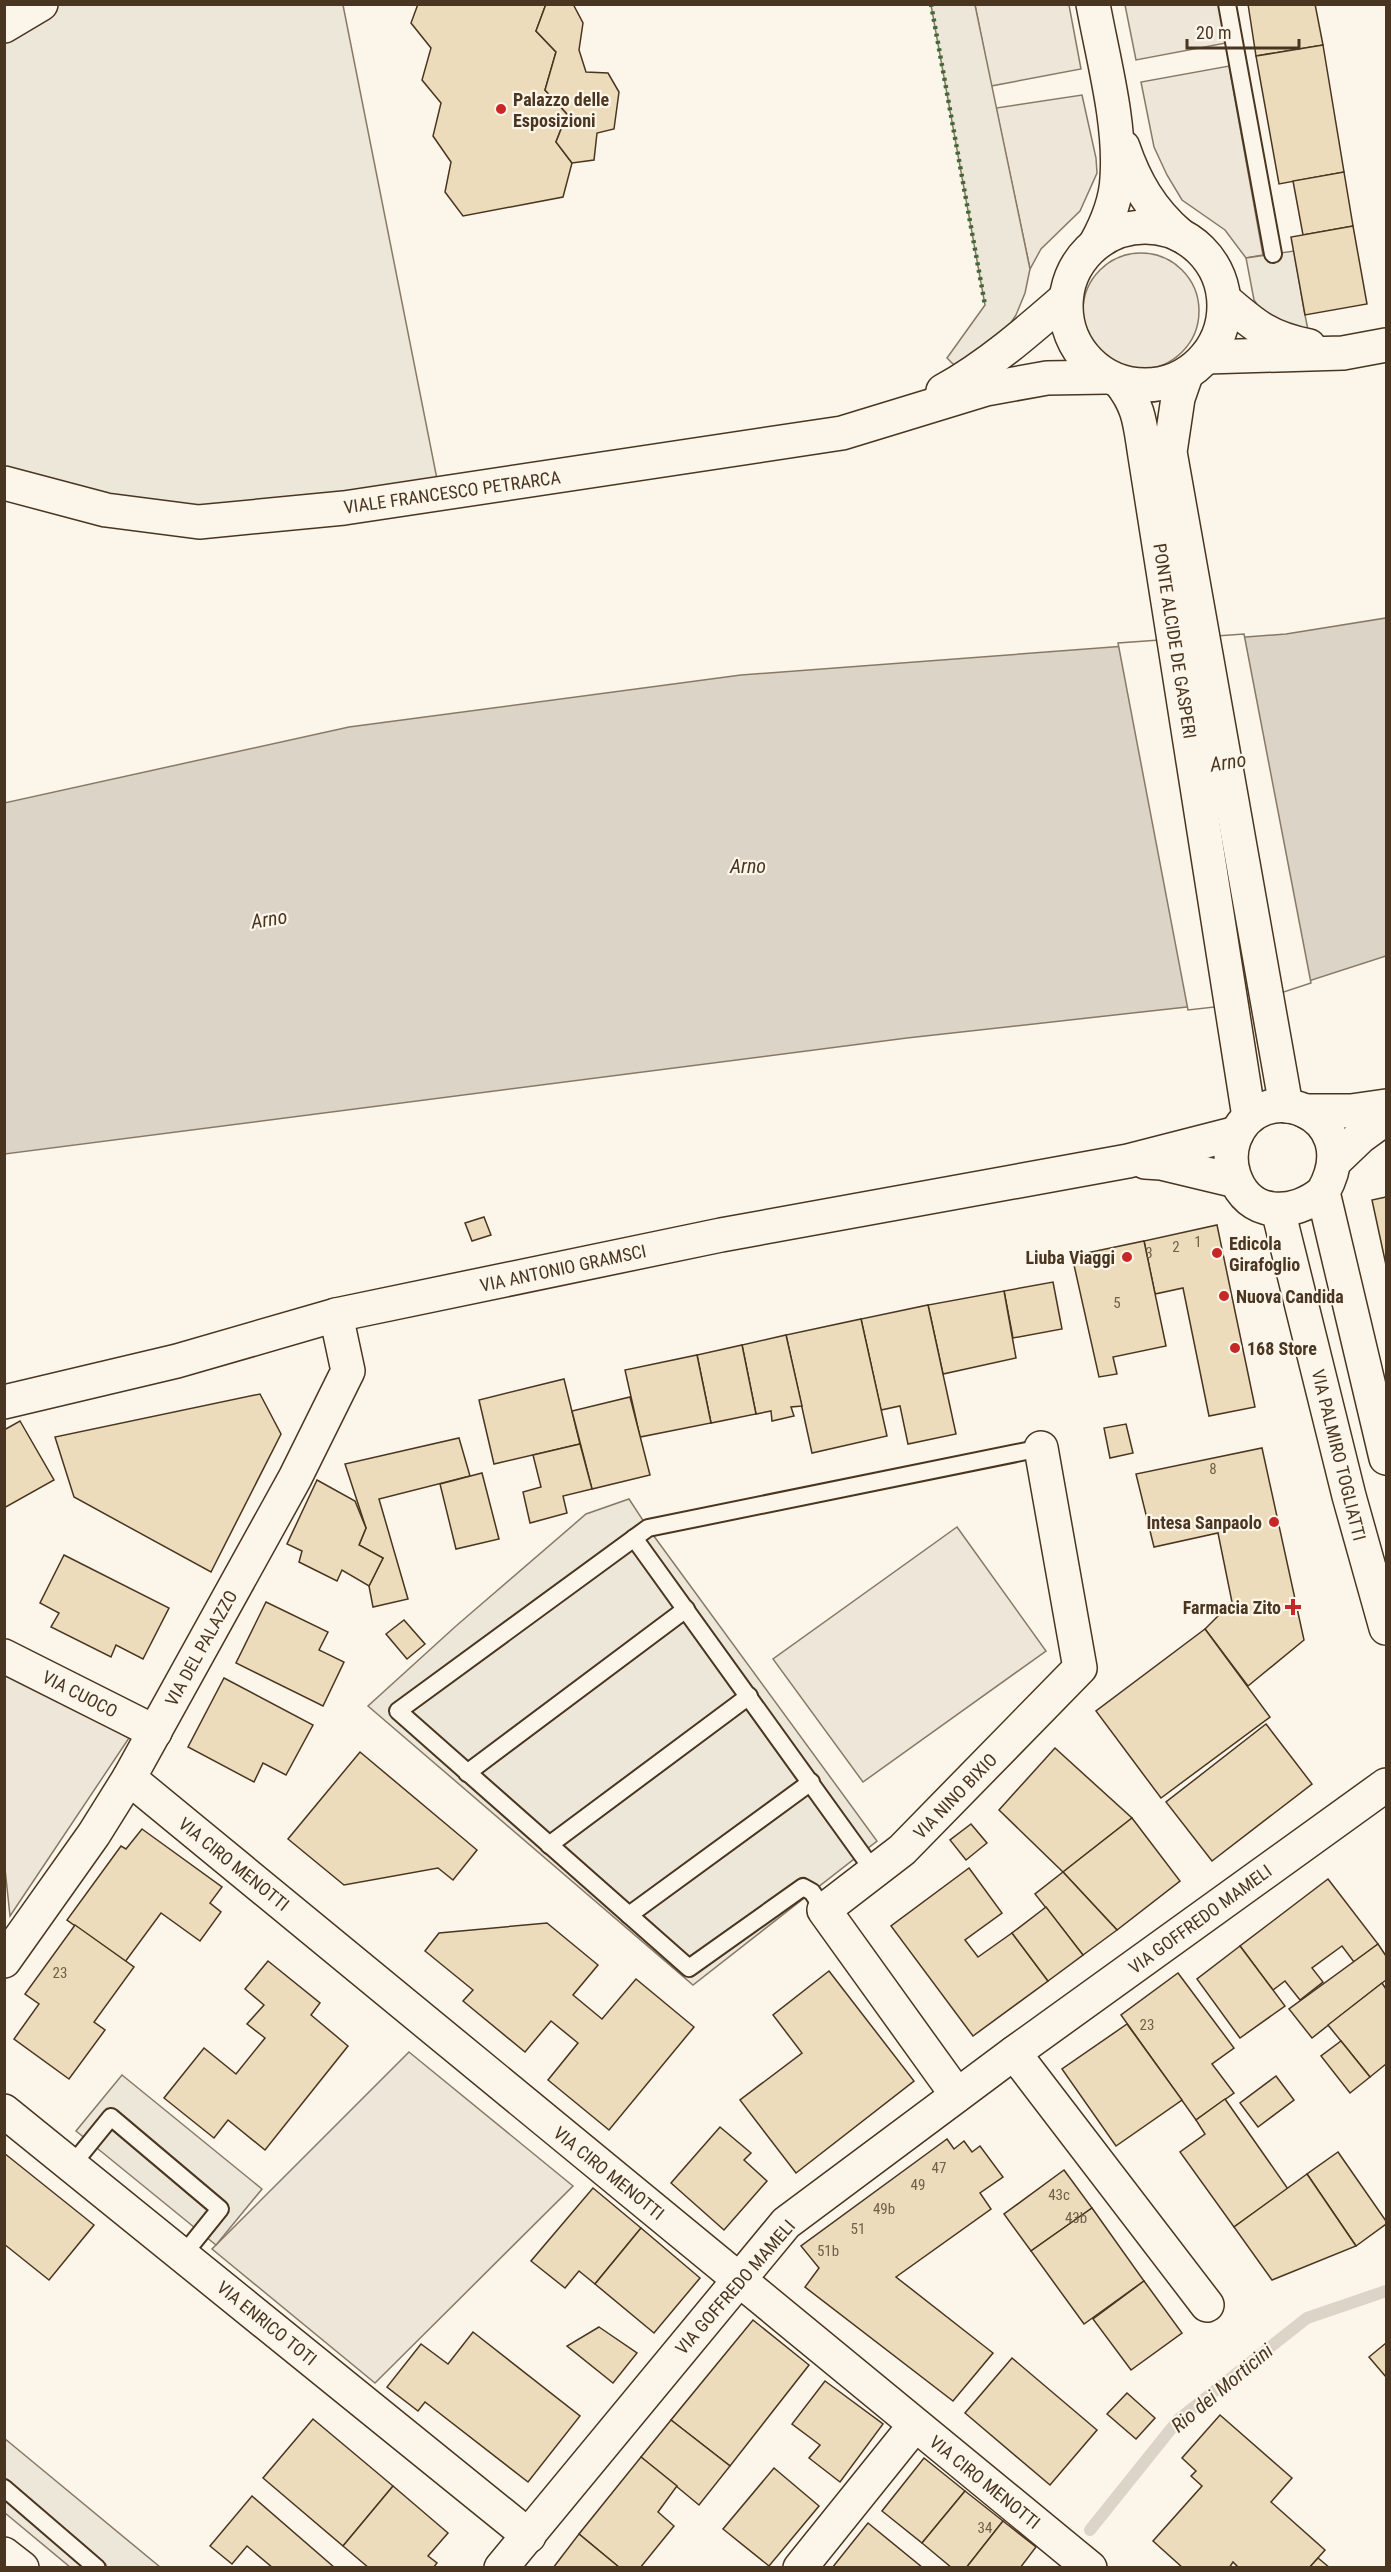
<svg xmlns="http://www.w3.org/2000/svg" width="1391" height="2572" viewBox="0 0 1391 2572" font-family="'Roboto Condensed',sans-serif">
	<style>
		.green { fill: #ede6d9; stroke: #887966; stroke-width: 1.5 }
		.parking { fill: #ede7d9; stroke: #887966; stroke-width: 1.5 }
		.water { fill: #dcd4c6; stroke: #887966; stroke-width: 1.5 }
		.pier { fill: #fbf6e9; stroke: #887966; stroke-width: 1.5 }
		.lines { fill: none; stroke-linecap: round; stroke-linejoin: round }
		.stream { stroke: #dcd4c6; stroke-width: 12 }
		.building { fill: #ecdcbc; stroke: #4a3520; stroke-width: 1.5 }
		.service-casing { stroke: #4a3520; stroke-width: 20 }
		.minor-casing { stroke: #4a3520; stroke-width: 36 }
		.secondary-casing { stroke: #4a3520; stroke-width: 36 }
		.primary-casing { stroke: #4a3520; stroke-width: 36 }
		.service { stroke: #fbf6e9; stroke-width: 16 }
		.minor { stroke: #fbf6e9; stroke-width: 33 }
		.secondary { stroke: #fbf6e9; stroke-width: 33 }
		.primary { stroke: #fbf6e9; stroke-width: 33 }
		.hedge { stroke: #436837; stroke-width: 4.5; stroke-dasharray: 3 4.5; stroke-linecap: butt }
		.poi-dot { fill: #c62828; stroke: #fbf6e9; stroke-width: 2 }
		.labels { text-anchor: middle; dominant-baseline: central; stroke-width: 4.5; stroke-linejoin: round; paint-order: stroke }
		.number-label { font-size: 15px; fill: #725f47 }
		.poi-label { font-size: 18px; font-weight: bold; fill: #4a3520; stroke: #fbf6e9; text-anchor: start }
		.street-label { font-size: 18px; fill: #4a3520; stroke: #fbf6e9 }
		.water-label { font-size: 20px; font-style: italic; fill: #4a3520; stroke: #fbf6e9 }
	</style>
	<rect width="100%" height="100%" fill="#fbf6e9"/>
	<g class="green">
		<path d="M975,5H1069L1081,69L991,86Z"/>
		<path d="M1125,5H1219L1226,43L1136,60Z"/>
		<path d="M1229,66L1263,255L1246,258L1225,230L1182,200L1167,175L1154,147L1141,82Z"/>
		<path d="M1082,95L1096,158L1097,173L1080,211L1041,249L1030,269L996,108Z"/>
		<circle cx="1141" cy="311" r="58"/>
		<path d="M957,1527L1046,1651L863,1782L773,1659Z"/>
		<path d="M4,1671L129,1738L10,1916L4,1859Z"/>
		<path d="M409,2052L573,2186L375,2383L212,2249Z"/>
	</g>
	<g class="parking">
		<path d="M41,5H343L440,494L199,522L5,483L4,26Z"/>
		<path d="M931,5H975L1030,269L1025,293L1016,315L1004,333L955,366L947,358L985,305Z"/>
		<path d="M1294,251L1305,315L1310,340L1270,323L1254,300L1246,258Z"/>
		<path d="M629,1499L648,1528L877,1841L693,1985L368,1706L456,1626L586,1514Z"/>
		<path d="M122,2075L262,2189L216,2245L76,2131Z"/>
		<path d="M4,2438L160,2567H70L5,2513Z"/>
	</g>
	<path class="water" d="M1386,618V956L1250,1000L907,1038L5,1154L4,803L349,727L741,675L1286,634Z"/>
	<path class="pier" d="M1244,634L1311,983L1250,1003L1188,1010L1118,643Z"/>
	<g class="lines">
		<path class="stream" d="M1090,2530L1179,2419L1307,2318L1386,2291"/>
	</g>
	<g class="building">
		<path d="M418,4H546L536,31L556,52L545,90L567,114L556,142L572,163L563,197L463,216L445,192L451,162L433,136L441,103L422,80L431,48L411,23Z"/>
		<path d="M546,4H573L583,23L579,50L586,72L608,73L619,92L614,129L597,133L594,160L572,163L556,142L567,114L545,90L556,52L536,31Z"/>
		<path d="M1248,4H1315L1323,45L1256,56Z"/>
		<path d="M1323,45L1344,172L1279,184L1256,56Z"/>
		<path d="M1344,172L1353,226L1303,235L1293,181Z"/>
		<path d="M1353,226L1367,304L1305,315L1291,237Z"/>
		<path d="M1386,1197V1265L1372,1200Z"/>
		<path d="M484,1217L491,1235L472,1241L465,1223Z"/>
		<path d="M1217,1225L1255,1407L1209,1416L1183,1288L1155,1294L1144,1241Z"/>
		<path d="M1144,1241L1166,1346L1113,1357L1117,1374L1099,1377L1072,1256Z"/>
		<path d="M1053,1282L1062,1329L1013,1338L1004,1291Z"/>
		<path d="M1004,1291L1016,1358L943,1374L928,1305Z"/>
		<path d="M928,1305L956,1434L908,1444L900,1406L881,1410L861,1319Z"/>
		<path d="M861,1319L887,1436L812,1453L786,1335Z"/>
		<path d="M786,1335L802,1406L791,1407L794,1416L772,1421L771,1411L756,1414L742,1345Z"/>
		<path d="M742,1345L756,1414L711,1423L697,1355Z"/>
		<path d="M697,1355L711,1423L640,1437L625,1370Z"/>
		<path d="M564,1379L580,1444L494,1464L479,1400Z"/>
		<path d="M260,1394L281,1434L211,1572L74,1497L55,1437Z"/>
		<path d="M630,1397L650,1475L592,1489L572,1411Z"/>
		<path d="M20,1421L54,1480L4,1508V1430Z"/>
		<path d="M1126,1424L1133,1453L1110,1458L1104,1428Z"/>
		<path d="M459,1438L470,1476L379,1499L408,1599L373,1607L369,1586L383,1558L359,1545L366,1528L345,1464Z"/>
		<path d="M580,1444L592,1489L563,1496L567,1513L530,1523L523,1492L541,1487L533,1455Z"/>
		<path d="M1262,1448L1304,1640L1248,1686L1205,1629L1232,1602L1218,1533L1154,1547L1136,1474Z"/>
		<path d="M482,1473L499,1539L456,1549L440,1484Z"/>
		<path d="M317,1480L355,1501L366,1528L359,1545L383,1558L369,1586L342,1570L337,1581L299,1562L302,1551L287,1544Z"/>
		<path d="M64,1555L169,1608L143,1659L116,1645L111,1657L51,1627L59,1613L40,1603Z"/>
		<path d="M266,1602L328,1632L319,1650L344,1662L323,1706L236,1663Z"/>
		<path d="M404,1620L425,1644L407,1659L386,1634Z"/>
		<path d="M1205,1629L1270,1717L1161,1798L1096,1711Z"/>
		<path d="M224,1678L313,1725L286,1775L263,1763L254,1782L188,1747Z"/>
		<path d="M1266,1724L1312,1784L1212,1861L1166,1802Z"/>
		<path d="M1055,1748L1132,1818L1063,1872L999,1810Z"/>
		<path d="M360,1752L477,1850L453,1880L438,1868L344,1885L288,1839Z"/>
		<path d="M1132,1818L1180,1881L1117,1930L1063,1872Z"/>
		<path d="M971,1824L987,1843L966,1860L950,1840Z"/>
		<path d="M142,1829L222,1887L210,1903L221,1912L200,1941L161,1913L125,1962L67,1920L121,1846L126,1849Z"/>
		<path d="M969,1868L1002,1913L965,1940L978,1957L1012,1933L1048,1981L973,2036L891,1926Z"/>
		<path d="M1063,1872L1117,1930L1083,1955L1035,1894Z"/>
		<path d="M1328,1879L1378,1944L1354,1962L1342,1946L1312,1968L1323,1982L1300,2000L1285,1981L1273,1990L1240,1946Z"/>
		<path d="M1046,1907L1083,1955L1048,1981L1012,1933Z"/>
		<path d="M547,1923L598,1965L573,1995L602,2019L636,1979L694,2027L609,2130L548,2080L578,2043L551,2021L525,2052L463,2001L473,1990L425,1951L439,1933Z"/>
		<path d="M75,1925L134,1967L94,2022L105,2030L69,2079L14,2039L39,2004L25,1994Z"/>
		<path d="M1378,1944L1386,1956V1980L1312,2038L1289,2009Z"/>
		<path d="M1240,1946L1285,2006L1240,2038L1197,1979Z"/>
		<path d="M268,1961L320,2003L311,2015L348,2046L265,2150L228,2120L214,2138L164,2098L204,2048L236,2074L265,2038L247,2024L264,2005L245,1989Z"/>
		<path d="M829,1971L914,2081L796,2173L740,2100L802,2053L773,2015Z"/>
		<path d="M1178,1973L1234,2048L1212,2064L1234,2093L1196,2120L1121,2015Z"/>
		<path d="M1382,1983L1386,1989V2064L1370,2077L1328,2025Z"/>
		<path d="M1127,2024L1182,2100L1116,2146L1062,2069Z"/>
		<path d="M1341,2041L1370,2077L1350,2093L1321,2056Z"/>
		<path d="M1276,2076L1294,2100L1258,2127L1240,2103Z"/>
		<path d="M1225,2099L1288,2189L1234,2227L1180,2152L1205,2134L1196,2120Z"/>
		<path d="M720,2127L751,2153L744,2160L767,2181L724,2230L671,2183Z"/>
		<path d="M947,2139L954,2149L964,2141L972,2152L980,2146L1003,2177L980,2193L991,2209L896,2277L993,2353L953,2401L805,2287L819,2268L801,2246Z"/>
		<path d="M1338,2152L1386,2221V2224L1356,2246L1307,2174Z"/>
		<path d="M4,2153L94,2225L49,2280L4,2244Z"/>
		<path d="M1064,2170L1092,2208L1031,2251L1004,2214Z"/>
		<path d="M1307,2174L1356,2246L1272,2280L1234,2227Z"/>
		<path d="M593,2188L641,2228L595,2284L579,2271L565,2288L531,2261Z"/>
		<path d="M1092,2208L1144,2281L1084,2324L1031,2251Z"/>
		<path d="M641,2228L700,2278L654,2333L595,2284Z"/>
		<path d="M1144,2281L1182,2333L1131,2370L1093,2319Z"/>
		<path d="M753,2320L809,2365L730,2466L671,2420Z"/>
		<path d="M599,2327L637,2353L613,2383L567,2346Z"/>
		<path d="M473,2332L580,2416L528,2482L425,2402L418,2411L387,2387L421,2344L448,2364Z"/>
		<path d="M1386,2343V2377L1369,2357Z"/>
		<path d="M1012,2358L1097,2430L1050,2485L965,2413Z"/>
		<path d="M825,2381L883,2424L840,2482L809,2458L820,2445L792,2424Z"/>
		<path d="M1127,2393L1155,2418L1136,2439L1107,2414Z"/>
		<path d="M1220,2415L1292,2478L1271,2502L1325,2550L1309,2568H1239L1233,2562L1229,2568H1183L1153,2541L1202,2486L1191,2476L1196,2471L1182,2458Z"/>
		<path d="M313,2419L393,2486L343,2546L263,2478Z"/>
		<path d="M671,2420L730,2466L699,2505L641,2457Z"/>
		<path d="M641,2457L677,2486L658,2512L674,2526L640,2568H620L579,2534Z"/>
		<path d="M924,2458L965,2491L922,2543L882,2511Z"/>
		<path d="M774,2468L819,2506L769,2566L723,2529Z"/>
		<path d="M393,2486L448,2533L428,2556L437,2563L433,2568H369L343,2546Z"/>
		<path d="M965,2491L1003,2521L966,2568H952L922,2543Z"/>
		<path d="M252,2496L335,2568H273L247,2546L232,2564L210,2546Z"/>
		<path d="M1003,2521L1036,2547L1020,2568H966Z"/>
		<path d="M868,2523L923,2568H832Z"/>
		<path d="M579,2534L620,2568H553Z"/>
		<path d="M1318,2558L1330,2568H1309Z"/>
	</g>
	<g class="lines">
		<g class="service-casing">
			<g id="service">
				<path d="M1227,4L1273,254"/>
				<path d="M634,1538L873,1870"/>
				<path d="M467,1773L686,1609"/>
				<path d="M549,1845L749,1696"/>
				<path d="M824,1910L812,1892L803,1887L689,1968L398,1711L648,1528L1041,1448"/>
				<path d="M629,1915L811,1782"/>
				<path d="M72,2165L111,2117L220,2209L183,2255"/>
				<path d="M4,2488L97,2568"/>
			</g>
		</g>
		<g class="minor-casing">
			<g id="minor">
				<path d="M1093,4C1103,59 1121,123 1117,178C1116,202 1107,223 1096,243"/>
				<path d="M4,26L41,4"/>
				<path d="M1123,147C1135,182 1151,210 1180,235"/>
				<path d="M1305,1111H1351L1386,1106"/>
				<path d="M1336,1160L1360,1137L1386,1118"/>
				<path d="M4,1656L155,1732"/>
				<path d="M129,1778L1090,2568"/>
				<path d="M1014,2053L1207,2305"/>
				<path d="M957,2095L824,1910L902,1850L1080,1668L1041,1448"/>
				<path d="M4,2111L529,2536"/>
				<path d="M4,2554L22,2568"/>
				<path d="M501,2568L786,2223L1014,2053L1386,1785"/>
				<path d="M800,2568L915,2425"/>
			</g>
		</g>
		<g class="secondary-casing">
			<g id="secondary">
				<path d="M1186,375L1178,398L1170,452L1286,1106"/>
				<path d="M1120,382C1140,407 1140,425 1145,456L1249,1117"/>
				<path d="M1145,1162L1161,1163L1236,1181"/>
				<path d="M1323,1192C1294,1217 1248,1218 1234,1175C1230,1163 1230,1152 1234,1140C1259,1072 1368,1113 1323,1192L1386,1458"/>
				<path d="M1278,1210L1349,1496L1386,1628"/>
				<path d="M4,1402L177,1361L336,1315L721,1235L1128,1161L1237,1133"/>
				<path d="M4,1961L94,1834L129,1778L295,1478L348,1371L336,1315"/>
			</g>
		</g>
		<g class="primary-casing">
			<g id="primary">
				<circle cx="1145" cy="306" r="79"/>
				<path d="M1225,300C1255,326 1269,338 1309,346"/>
				<path d="M1206,357L1343,353L1386,345"/>
				<path d="M943,391C988,366 1027,332 1066,298"/>
				<path d="M4,483L106,510L199,522L344,508L842,433L986,389L1047,378L1107,377"/>
			</g>
		</g>
		<use href="#service" class="service"/>
		<use href="#minor" class="minor"/>
		<use href="#secondary" class="secondary"/>
		<use href="#primary" class="primary"/>
		<path class="hedge" d="M931,4L985,305"/>
	</g>
	<g class="poi-dot">
		<circle cx="501" cy="109" r="6"/>
		<circle cx="1217" cy="1253" r="6"/>
		<circle cx="1127" cy="1257" r="6"/>
		<circle cx="1224" cy="1296" r="6"/>
		<circle cx="1235" cy="1348" r="6"/>
		<circle cx="1274" cy="1522" r="6"/>
		<path d="M1290 1598h6v6h6v6h-6v6h-6v-6h-6v-6h6z"/>
	</g>
	<g class="labels">
		<g class="number-label">
			<text x="1198" y="1242">1</text>
			<text x="1176" y="1247">2</text>
			<text x="1149" y="1253">3</text>
			<text x="1117" y="1303">5</text>
			<text x="1213" y="1469">8</text>
			<text x="60" y="1973">23</text>
			<text x="1147" y="2025">23</text>
			<text x="939" y="2168">47</text>
			<text x="918" y="2185">49</text>
			<text x="1059" y="2195">43c</text>
			<text x="884" y="2209">49b</text>
			<text x="1076" y="2218">43b</text>
			<text x="858" y="2229">51</text>
			<text x="828" y="2251">51b</text>
			<text x="985" y="2528">34</text>
		</g>
		<g class="poi-label">
			<text x="513" y="99">Palazzo delle<tspan x="513" dy="21">Esposizioni</tspan></text>
			<text x="1229" y="1243">Edicola<tspan x="1229" dy="21">Girafoglio</tspan></text>
			<text x="1115" y="1257" text-anchor="end">Liuba Viaggi</text>
			<text x="1236" y="1296">Nuova Candida</text>
			<text x="1247" y="1348">168 Store</text>
			<text x="1262" y="1522" text-anchor="end">Intesa Sanpaolo</text>
			<text x="1281" y="1607" text-anchor="end">Farmacia Zito</text>
		</g>
		<g class="street-label">
			<text transform="translate(452 492) rotate(-8)">VIALE FRANCESCO PETRARCA</text>
			<text transform="translate(1175 641) rotate(81)">PONTE ALCIDE DE GASPERI</text>
			<text transform="translate(563 1268) rotate(-12)">VIA ANTONIO GRAMSCI</text>
			<text transform="translate(1339 1455) rotate(76)">VIA PALMIRO TOGLIATTI</text>
			<text transform="translate(201 1648) rotate(-61)">VIA DEL PALAZZO</text>
			<text transform="translate(80 1694) rotate(27)">VIA CUOCO</text>
			<text transform="translate(955 1796) rotate(-46)">VIA NINO BIXIO</text>
			<text transform="translate(234 1864) rotate(39)">VIA CIRO MENOTTI</text>
			<text transform="translate(1200 1919) rotate(-36)">VIA GOFFREDO MAMELI</text>
			<text transform="translate(609 2173) rotate(39)">VIA CIRO MENOTTI</text>
			<text transform="translate(735 2287) rotate(-49)">VIA GOFFREDO MAMELI</text>
			<text transform="translate(267 2323) rotate(39)">VIA ENRICO TOTI</text>
			<text transform="translate(985 2482) rotate(39)">VIA CIRO MENOTTI</text>
		</g>
		<g class="water-label">
			<text transform="translate(1228 762) rotate(-9)">Arno</text>
			<text x="748" y="866">Arno</text>
			<text transform="translate(269 919) rotate(-9)">Arno</text>
			<text transform="translate(1222 2388) rotate(-40)">Rio dei Morticini</text>
		</g>
	</g>
	<rect width="1391" height="2572" fill="none" stroke="#4a3520" stroke-width="12"/>
	<path d="M1187 39v9h112v-9" fill="none" stroke="#4a3520" stroke-width="3"/>
	<text x="1196" y="39" font-size="18" fill="#4a3520" stroke="#fbf6e9" stroke-width="4.5" paint-order="stroke">20 m</text>
</svg>
